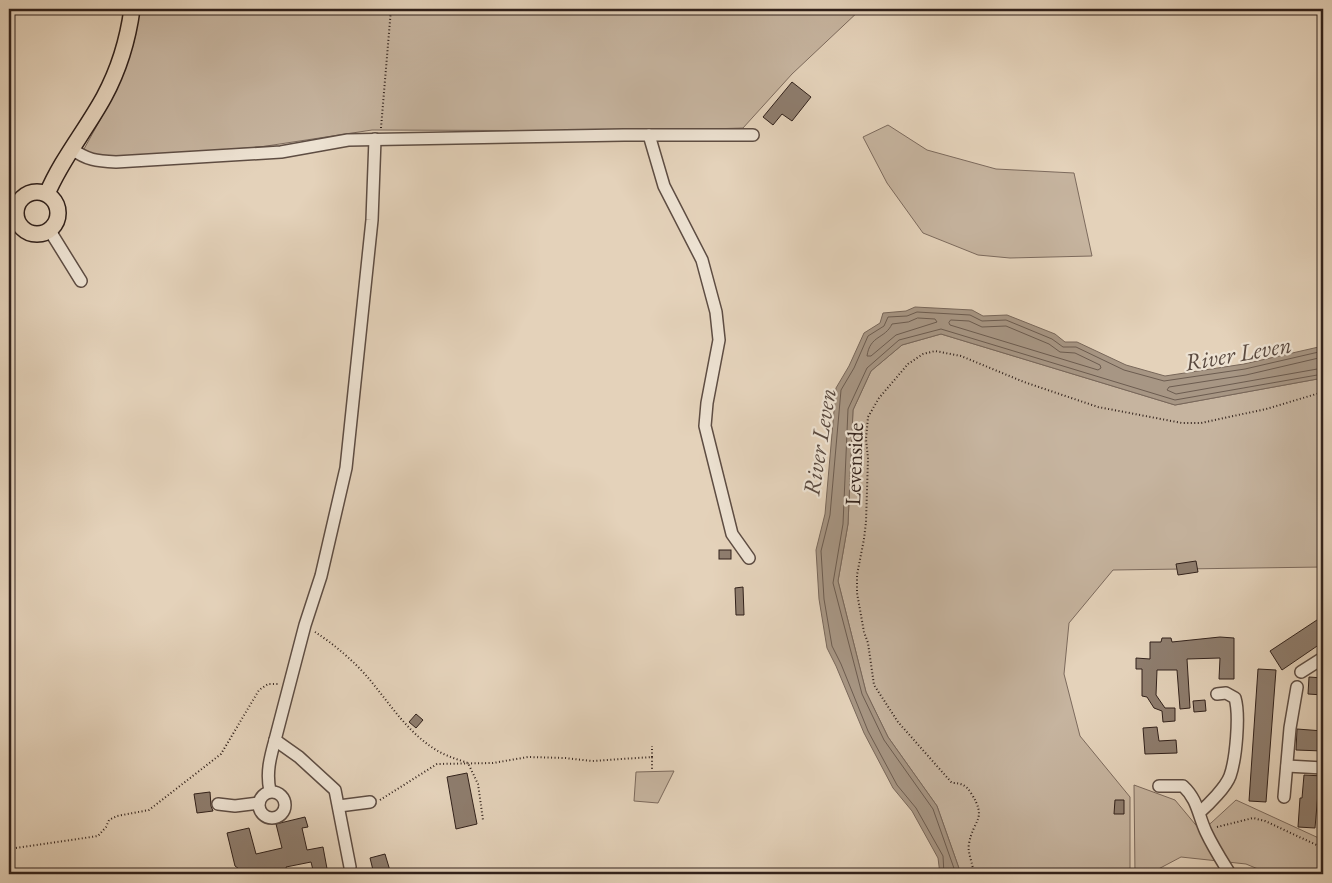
<svg xmlns="http://www.w3.org/2000/svg" width="1332" height="883" viewBox="0 0 1332 883" font-family="'EB Garamond',serif">
	<style>
		.green { fill: #c6b49f; stroke: #7c6a5d }
		.water { fill: #a79684; stroke: #78675a }
		.lines { fill: none; stroke-linecap: round; stroke-linejoin: round }
		.shore { stroke: #6c5c50; stroke-width: 1 }
		.building { fill: #8e7d6e; stroke: #31211b }
		.minor-casing { stroke: #5e4d43; stroke-width: 14 }
		.major-casing { stroke: #31211b; stroke-width: 18 }
		.path { stroke: #31211b; stroke-width: 2; stroke-dasharray: 1 2.5; stroke-linecap: butt }
		.minor { stroke: #ede2d2; stroke-width: 11 }
		.major { stroke: #e4d2ba; stroke-width: 15 }
		.labels { text-anchor: middle; dominant-baseline: central; stroke-width: 4.5; stroke-linejoin: round; paint-order: stroke }
		.street-label { font-size: 22px; fill: #31211b; stroke: #ede2d2 }
		.water-label { font-size: 24px; font-style: italic; fill: #5a4a40; stroke: #ede2d2 }
	</style>
	<rect width="100%" height="100%" fill="#e4d2ba"/>
	<filter id="stains"><feTurbulence type="fractalNoise" baseFrequency=".004" numOctaves="4"/><feColorMatrix values="0 0 0 0 .2 0 0 0 0 .09 0 0 0 0 .02 0 0 0 .5 -.17"/></filter>
	<radialGradient id="worn" r=".72"><stop offset=".6" stop-color="#630" stop-opacity="0"/><stop offset="1" stop-color="#630" stop-opacity=".3"/></radialGradient>
	<g class="green">
		<path d="M140,9H861L792,74L743,128L642,131L372,130L260,147L113,158L94,156L84,149L115,93L134,42Z"/>
		<path d="M888,125L927,150L996,169L1074,173L1092,256L1010,258L978,255L923,233L887,183L863,137Z"/>
		<path d="M941,334L1175,405L1323,378V567L1113,570L1069,623L1064,674L1080,736L1130,797V874H961L937,806L888,737L866,692L838,581L848,524L853,410L871,371L902,345Z"/>
		<path d="M674,771L658,803L634,801L636,772Z"/>
		<path d="M1134,785L1175,800L1200,830L1211,823L1236,800L1323,840V874H1270L1246,864L1181,857L1149,874H1135Z"/>
	</g>
	<path class="water" d="M915,307L972,310L983,316L1007,315L1055,334L1065,342H1077L1126,365L1165,376L1244,364L1323,346V378L1175,405L941,334L902,345L871,371L853,410L848,524L838,581L866,692L888,737L937,806L961,874H940L938,858L912,811L893,788L864,733L836,666L827,648L819,599L816,550L825,514L836,388L849,366L864,333L880,323L883,313L906,311Z"/>
	<g class="lines">
		<g class="shore">
			<path d="M918,318L935,319L937,322L896,335L871,356H867C870,335 885,339 892,324L908,322Z"/>
			<path d="M951,320L969,321L982,327L1006,326L1049,344L1060,352L1075,353L1100,365L1101,368L1098,370L950,325L949,323Z"/>
			<path d="M1323,357L1246,375L1169,387L1167,390L1176,394L1323,368"/>
			<path d="M944,874L943,856L916,808L897,785L868,731L841,664L832,646L824,599L821,551L830,515L841,390L854,368L868,336L884,326L888,317L907,316L917,312L970,315L982,321L1006,320L1052,339L1063,347H1076L1124,370L1164,381L1245,369L1323,351"/>
			<path d="M956,874L933,809L884,740L862,694L833,583L843,524L848,409L867,368L899,340L941,329L1175,400L1323,374"/>
		</g>
	</g>
	<g class="building">
		<path d="M792,82L811,97L792,121L782,114L773,125L763,117Z"/>
		<rect x="719" y="550" width="12" height="9"/>
		<path d="M1196,561L1198,572L1178,575L1176,564Z"/>
		<path d="M743,587L744,615H736L735,588Z"/>
		<path d="M1323,616V642L1282,670L1270,651Z"/>
		<path d="M1220,637L1234,638V679H1219L1220,658L1187,659L1190,708L1180,709L1177,670H1157L1156,695L1165,708H1175V721L1163,722L1162,711L1154,708L1147,697L1142,696V669H1136V658L1150,659V642H1161L1162,638H1171L1172,642Z"/>
		<path d="M1258,669L1276,670L1266,802L1249,801Z"/>
		<path d="M1309,677L1323,678V695L1308,694Z"/>
		<path d="M1205,700L1206,711L1194,712L1193,701Z"/>
		<path d="M416,714L423,720L416,728L409,722Z"/>
		<path d="M1157,727L1159,741L1176,740L1177,753L1145,754L1143,728Z"/>
		<path d="M1297,729L1323,731V751L1296,750Z"/>
		<path d="M467,773L477,824L456,829L447,777Z"/>
		<path d="M1304,775L1323,776V793H1318L1315,828L1298,827L1300,798H1302Z"/>
		<path d="M210,792L211,806L213,811L197,813L194,794Z"/>
		<path d="M1115,800H1124V814H1114Z"/>
		<path d="M305,817L308,827L302,828L307,850L323,847L328,874H314L311,862L286,867L287,871L273,874H246L235,866L227,833L249,828L256,854L282,848L276,824Z"/>
		<path d="M385,854L391,874H374L370,858Z"/>
	</g>
	<g class="lines">
		<g class="minor-casing">
			<g id="minor">
				<path d="M649,135L664,186L702,260L716,312L719,340L707,403L705,426L732,534L749,558"/>
				<path d="M72,149C87,160 96,161 116,162L281,152L348,140L624,135H753"/>
				<path d="M50,231L81,281"/>
				<path d="M1301,672L1323,658"/>
				<path d="M1287,766L1323,768"/>
				<path d="M1159,786H1183C1198,800 1198,815 1206,832C1213,847 1222,861 1230,874"/>
				<path d="M270,791C266,773 270,758 275,740"/>
				<circle cx="272" cy="805" r="13"/>
				<path d="M1284,797L1290,728L1297,687"/>
				<path d="M218,804L235,806L259,803"/>
				<path d="M339,806L370,802"/>
				<path d="M1200,812C1209,804 1226,787 1230,776C1236,759 1240,715 1235,698L1226,693L1217,694"/>
				<path d="M350,867L335,790L299,757L275,740L305,625L321,576L346,468L372,220L375,139"/>
			</g>
		</g>
		<g class="major-casing">
			<g id="major">
				<circle cx="37" cy="213" r="21"/>
				<path d="M47,194C61,160 86,130 104,97C118,71 128,39 132,9"/>
			</g>
		</g>
		<g class="path">
			<path d="M381,128L391,9"/>
			<path d="M315,632C334,644 356,663 370,680C389,703 407,731 433,748C443,755 456,759 468,763L478,784L483,820"/>
			<path d="M652,757V746"/>
			<path d="M380,800L437,764L493,763L528,757L565,758L592,761L652,757V771"/>
			<path d="M1217,827L1253,818L1265,821L1323,848"/>
			<path d="M9,849L98,836L106,827L109,820L117,816L149,810L221,754L259,690L268,684H278"/>
			<path d="M973,874C974,864 967,854 969,844C973,819 988,820 971,793C966,785 961,783 952,783L898,722L874,685L868,643L864,632L857,593V575L864,539L866,522L868,458L866,439L868,417L879,398L908,364L923,354L935,351L961,356L1024,382L1098,407L1182,423H1201L1266,409L1323,392"/>
		</g>
		<use href="#minor" class="minor"/>
		<use href="#major" class="major"/>
	</g>
	<g class="labels">
		<g class="street-label">
			<text transform="translate(854 464) rotate(-88)">Levenside</text>
		</g>
		<g class="water-label">
			<text transform="translate(1238 353) rotate(-10)">River Leven</text>
			<text transform="translate(819 442) rotate(-81)">River Leven</text>
		</g>
	</g>
	<rect width="1332" height="883" fill="none" stroke="#e4d2ba" stroke-width="30"/>
	<rect x="10" y="10" width="1312" height="863" fill="none" stroke="#31211b" stroke-width="2.5"/>
	<rect x="15" y="15" width="1302" height="853" fill="none" stroke="#31211b"/>
	<rect width="100%" height="100%" filter="url(#stains)"/>
	<rect width="100%" height="100%" fill="url(#worn)"/>
</svg>
